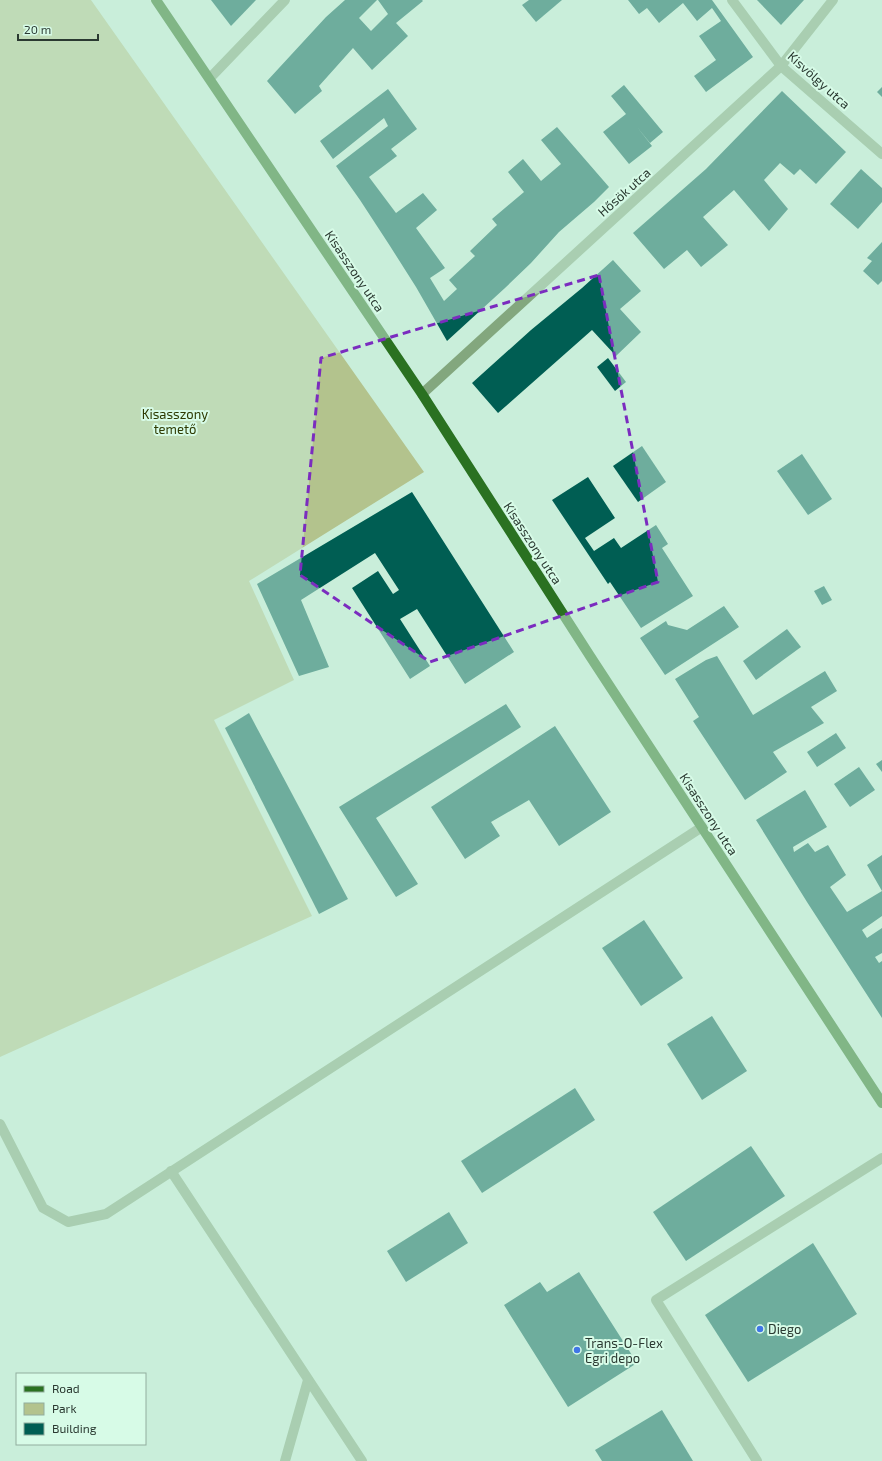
<svg xmlns="http://www.w3.org/2000/svg" width="882" height="1461" viewBox="0 0 882 1461" font-family="'Exo 2',sans-serif">
	<style>
		.green { fill: #b3c38d }
		.building { fill: #005e53 }
		.lines { fill: none; stroke-linecap: round; stroke-linejoin: round }
		.lane { stroke: #83a77e; stroke-width: 10 }
		.street { stroke: #83a77e; stroke-width: 10 }
		.primary { stroke: #2a7121; stroke-width: 10 }
		.marked { fill: none; stroke: #7b2cbf; stroke-width: 3; stroke-dasharray: 8 5; stroke-linejoin: round }
		.poi-dot { fill: #4076e7; stroke: #d7fbe7; stroke-width: 1.5 }
		.labels { text-anchor: middle; dominant-baseline: central; stroke-width: 4; stroke-linejoin: round; paint-order: stroke }
		.street-label { font-size: 13px; fill: #2a3931; stroke: #d7fbe7 }
		.park-label { font-size: 13px; fill: #2d3901; stroke: #d7fbe7 }
		.poi-label { font-size: 13px; fill: #2a3931; stroke: #d7fbe7; text-anchor: start }
	</style>
	<rect width="100%" height="100%" fill="#c9eeda"/>
	<path class="green" d="M0,0H91L424,472L249,581L294,680L214,720L312,916L0,1057Z"/>
	<g class="building">
		<path d="M211,0H256L231,26Z"/>
		<path d="M345,0H377L359,18L371,31L388,14L378,0H422L423,1L396,23L408,36L372,70L353,48L319,86L322,91L295,114L267,81L326,17Z"/>
		<path d="M529,0H562L536,22L522,5Z"/>
		<path d="M628,0H712L753,57L706,92L694,76L716,60L699,36L721,21L712,8L697,21L683,3L659,23L647,8L639,14Z"/>
		<path d="M757,0H804L781,25Z"/>
		<path d="M624,85L663,132L650,143L637,127L652,146L629,164L603,132L626,114L611,96Z"/>
		<path d="M882,87V97L877,92Z"/>
		<path d="M388,89L417,129L391,149L397,156L369,177L396,213L423,193L437,210L416,228L445,268L430,278L444,301L457,289L449,280L475,256L470,251L497,225L492,219L524,192L508,172L523,159L541,181L561,164L541,140L557,127L609,187L594,202L559,232L531,263L505,288L447,341L416,287L390,246L360,200L336,166L388,126L384,118L333,159L320,141Z"/>
		<path d="M782,91L846,152L816,184L800,169L794,175L780,163L764,180L788,209L769,231L734,190L703,217L728,245L701,267L687,250L664,269L633,233L706,169Z"/>
		<path d="M861,169L882,188V202L858,229L830,204Z"/>
		<path d="M882,242V281L878,285L863,271L872,261L867,258Z"/>
		<path d="M613,260L641,291L620,309L641,332L616,356L592,330L498,413L472,383L531,330L582,288Z"/>
		<path d="M608,358L626,382L615,391L597,367Z"/>
		<path d="M642,446L666,482L638,502L613,466Z"/>
		<path d="M802,454L832,499L808,515L777,471Z"/>
		<path d="M588,477L615,518L585,538L594,551L614,538L621,548L656,525L668,544L662,548L693,596L641,628L610,582L608,584L552,500Z"/>
		<path d="M412,492L514,652L465,684L417,609L400,619L430,666L410,679L352,588L378,571L393,594L399,590L375,553L301,600L329,667L299,676L257,584Z"/>
		<path d="M824,586L832,600L822,605L814,591Z"/>
		<path d="M724,606L739,627L665,675L640,638L666,621L668,625L687,630Z"/>
		<path d="M787,629L801,647L756,680L743,661Z"/>
		<path d="M717,656L753,715L825,671L837,691L811,707L824,723L773,752L787,772L745,800L693,721L699,717L675,679L706,660Z"/>
		<path d="M506,704L521,727L376,818L418,884L396,897L339,807Z"/>
		<path d="M249,713L348,899L319,914L225,728Z"/>
		<path d="M555,726L611,812L559,846L529,800L491,822L500,836L465,859L431,807Z"/>
		<path d="M836,733L846,748L817,767L807,752Z"/>
		<path d="M882,760V772L876,764Z"/>
		<path d="M859,767L875,790L850,807L834,784Z"/>
		<path d="M805,790L827,827L793,847L794,852L808,843L815,852L828,845L846,875L830,887L847,912L882,891L867,865L882,855V916L862,930L867,938L882,928V953L875,957L879,963L882,961V1018L807,902L756,820Z"/>
		<path d="M644,920L683,978L641,1006L602,948Z"/>
		<path d="M712,1016L747,1071L702,1100L667,1044Z"/>
		<path d="M575,1088L595,1120L482,1193L461,1161Z"/>
		<path d="M751,1146L785,1196L686,1261L653,1212Z"/>
		<path d="M449,1212L468,1243L406,1282L387,1251Z"/>
		<path d="M813,1243L857,1314L748,1382L705,1315Z"/>
		<path d="M579,1272L637,1363L568,1407L504,1305L540,1282L547,1292Z"/>
		<path d="M662,1410L693,1461H602L595,1450Z"/>
	</g>
	<g class="lines">
		<g class="lane">
			<path d="M0,1124L43,1208L68,1222L106,1214L702,827"/>
			<path d="M171,1171L362,1461"/>
			<path d="M285,1461L308,1380"/>
			<path d="M757,1461L656,1300L882,1158"/>
		</g>
		<g class="street">
			<path d="M732,0L781,66L882,154"/>
			<path d="M210,78L285,0"/>
			<path d="M422,394L781,66L833,0"/>
		</g>
		<path class="primary" d="M156,0L422,394L590,656L882,1103"/>
	</g>
	<path d="M0 0H882V1461H0ZM599,275L658,582L430,662L300,575L321,358Z" fill="#c9eeda" fill-opacity=".55" fill-rule="evenodd"/>
	<path class="marked" d="M599,275L658,582L430,662L300,575L321,358Z"/>
	<g class="poi-dot">
		<circle cx="760" cy="1329" r="4"/>
		<circle cx="577" cy="1350" r="4"/>
	</g>
	<g class="labels">
		<g class="street-label">
			<text transform="translate(819 80) rotate(42)">Kisvölgy utca</text>
			<text transform="translate(624 192) rotate(-42)">Hősök utca</text>
			<text transform="translate(355 271) rotate(56)">Kisasszony utca</text>
			<text transform="translate(533 543) rotate(57)">Kisasszony utca</text>
			<text transform="translate(709 814) rotate(57)">Kisasszony utca</text>
		</g>
		<g class="park-label">
			<text x="175" y="414">Kisasszony<tspan x="175" dy="15">temető</tspan></text>
		</g>
		<g class="poi-label">
			<text x="768" y="1329">Diego</text>
			<text x="585" y="1343">Trans-O-Flex<tspan x="585" dy="15">Egri depo</tspan></text>
		</g>
	</g>
	<rect x="16" y="1373" width="130" height="72" fill="#d7fbe7" stroke="#92ad9e"/>
	<rect x="24" y="1386" width="20" height="6" fill="#2a7121" stroke="#92ad9e"/>
	<text x="52" y="1393" font-size="12" fill="#2a3931">Road</text>
	<rect x="24" y="1403" width="20" height="12" fill="#b3c38d" stroke="#92ad9e"/>
	<text x="52" y="1413" font-size="12" fill="#2a3931">Park</text>
	<rect x="24" y="1423" width="20" height="12" fill="#005e53" stroke="#92ad9e"/>
	<text x="52" y="1433" font-size="12" fill="#2a3931">Building</text>
	<path d="M18 34v6h80v-6" fill="none" stroke="#2a3931" stroke-width="2"/>
	<text x="24" y="34" font-size="12" fill="#2a3931" stroke="#d7fbe7" stroke-width="3" paint-order="stroke">20 m</text>
</svg>
